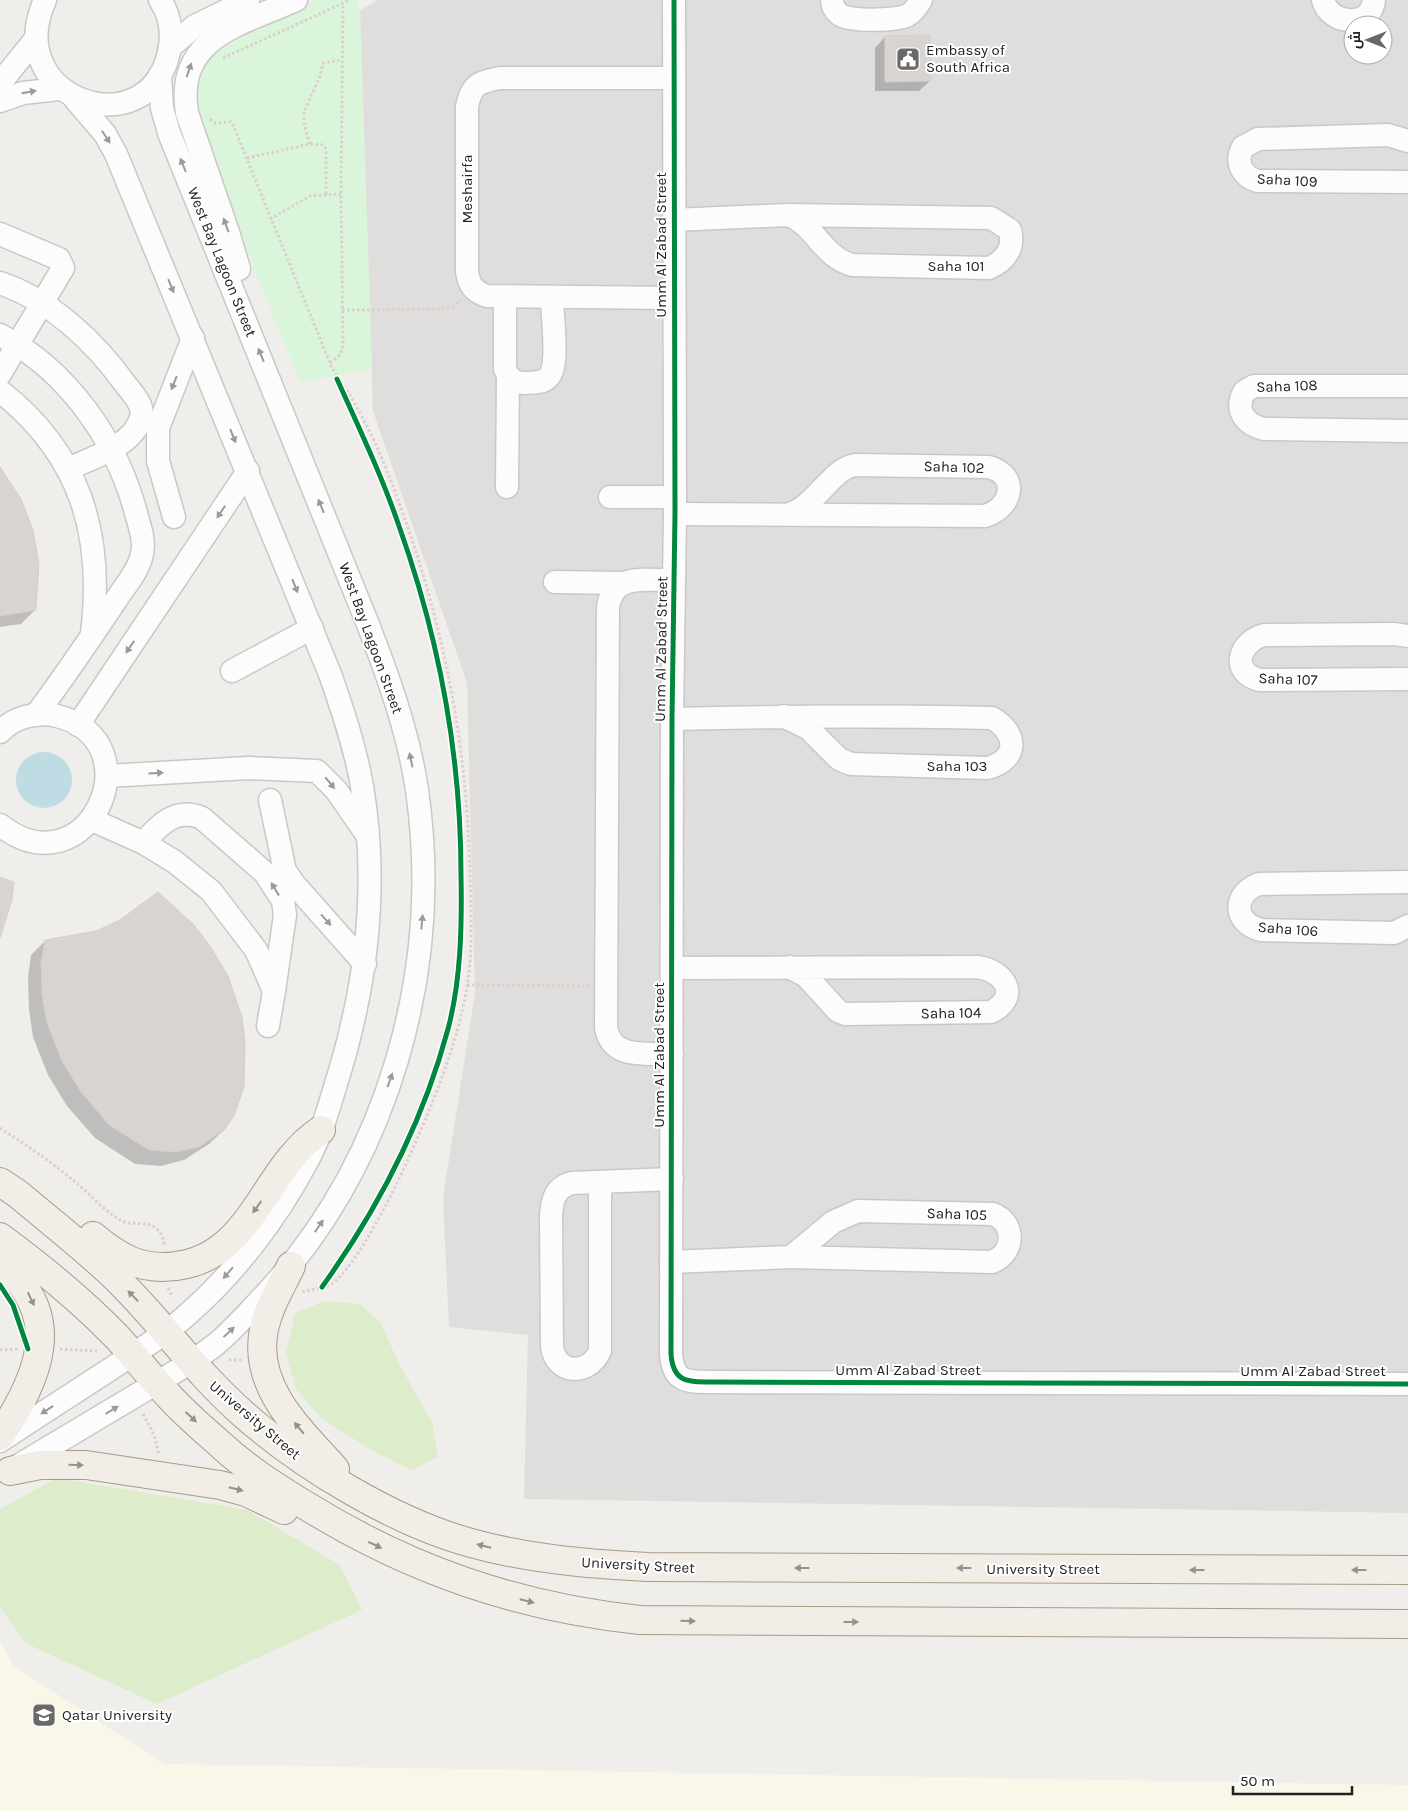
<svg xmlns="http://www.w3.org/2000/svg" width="1408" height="1811" viewBox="0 0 1408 1811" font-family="Karla,Cairo,sans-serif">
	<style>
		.residential { fill: #dfdedc; fill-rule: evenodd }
		.education { fill: #f8f7e8 }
		.grass { fill: #ddeccb }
		.park { fill: #daf5da }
		.water { fill: #bfdbe3 }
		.shadow { fill: #0003 }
		.building { fill: #d7d4d2; stroke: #d3d0cc }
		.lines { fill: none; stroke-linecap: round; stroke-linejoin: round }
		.minor-casing { stroke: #c9c8c7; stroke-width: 25 }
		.major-casing { stroke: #a79c86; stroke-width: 30 }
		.path { stroke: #dccecd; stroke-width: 3; stroke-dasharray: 2.5 2.5; stroke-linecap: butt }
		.minor { stroke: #fdfcfc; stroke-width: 22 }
		.major { stroke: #f3ede7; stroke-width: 28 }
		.cycleway-casing { stroke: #fff; stroke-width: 8 }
		.cycleway { stroke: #00873e; stroke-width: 5 }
		.oneway { fill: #9a9a9a }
		.oneway2 { fill: #95928e }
		.labels { text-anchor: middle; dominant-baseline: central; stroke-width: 4; stroke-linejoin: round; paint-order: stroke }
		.poi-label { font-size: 15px; fill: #222; stroke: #fff; text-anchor: start }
		.street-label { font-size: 15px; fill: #222; stroke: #fff }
	</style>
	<rect width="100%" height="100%" fill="#f0eeeb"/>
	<path class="residential" d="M377,0H1408V1513L524,1499L528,1335L449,1327L443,1198L475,993L467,683L373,411L360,11ZM1353,25H1383V55H1353Z"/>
	<path class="education" d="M0,1642L14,1666L164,1764L1408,1785V1811H0Z"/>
	<g class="grass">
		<path d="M325,1301L360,1304L381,1323L399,1364L432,1422L438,1457L411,1470L373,1451L322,1419L296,1389L286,1353L295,1313Z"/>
		<path d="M57,1478L247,1510L340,1565L362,1610L157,1704L25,1643L0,1607V1509Z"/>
	</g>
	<path class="park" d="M318,0H357L360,11L372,369L300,382L254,269L198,111L196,94L202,64L213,52Z"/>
	<circle class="water" cx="44" cy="780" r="28"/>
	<g class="shadow">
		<path d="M885,37L930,81L919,91H875V48Z"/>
		<path d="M0,468L38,564L35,610L21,624L0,627Z"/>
		<path d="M45,941L224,1130L209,1144L184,1160L161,1166L135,1164L95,1138L67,1106L48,1075L33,1037L29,1009L28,978L31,955Z"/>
	</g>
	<g class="building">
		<path d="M930,35L931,81L885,82V36Z"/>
		<path d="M0,467L21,499L33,530L39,564L36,610L0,616Z"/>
		<path d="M0,877L14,882L12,900L0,938Z"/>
		<path d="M158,892L194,925L210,946L228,976L242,1017L245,1042L244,1087L234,1116L224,1130L199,1147L176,1152L149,1150L109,1125L81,1092L62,1061L47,1023L42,995L41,963L45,940L96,931L120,920Z"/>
	</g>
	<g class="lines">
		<g class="minor-casing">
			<g id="minor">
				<path d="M45,0C0,100 148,149 169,52C173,34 170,15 160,0"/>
				<path d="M674,0L675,514L672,719L671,1354C673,1382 687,1382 711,1382L1408,1384"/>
				<path d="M832,0C832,5 834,10 839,14C848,22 897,21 908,15C914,12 918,5 921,0"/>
				<path d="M1323,0C1329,25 1371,29 1374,0"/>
				<path d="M170,47L195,26L248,0"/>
				<path d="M673,78H500C478,82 471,85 467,107V272C469,285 474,292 487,296L674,298"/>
				<path d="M0,83L35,40"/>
				<path d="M0,101L23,93L59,89"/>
				<path d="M1408,141L1388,135L1258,139L1243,147C1234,163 1243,177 1258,181L1408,182"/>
				<path d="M673,220L788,215L991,218L1010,230C1015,248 1005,261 989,268L852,265C821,256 816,225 788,215"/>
				<path d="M0,234L59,259L63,268L0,374"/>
				<path d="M239,269L228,232L187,113C175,37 240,25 296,0"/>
				<path d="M0,283C51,300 95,342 126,385C133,394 145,406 141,418C133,446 91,458 68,469"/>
				<path d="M505,298V369C509,379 514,383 525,383C533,382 545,384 550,375C559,362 552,315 552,298"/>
				<path d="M0,335C68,370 117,441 136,513C140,527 146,544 141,558C137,573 124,587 116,600C90,639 64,677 36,715"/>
				<path d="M1408,386H1254L1244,392C1234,411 1246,425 1264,429L1408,431"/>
				<path d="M0,391C81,455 104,534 92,634"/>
				<path d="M507,487L508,378"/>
				<path d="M610,497H675"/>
				<path d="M675,514L985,516C1012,508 1020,476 989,467L855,465C831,469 815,507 789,514"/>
				<path d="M174,517L158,461V428L193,338"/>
				<path d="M555,582L622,583"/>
				<path d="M1408,636L1394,634L1264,635C1238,642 1230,673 1260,680L1408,679"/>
				<path d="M232,671L312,628"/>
				<path d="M672,719C779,716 885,716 992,718C1018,733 1019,759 988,768L851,764L839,759L808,728L783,716"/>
				<path d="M78,725L248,471"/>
				<path d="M0,732C14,717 38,711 57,716C157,741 88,894 0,825"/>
				<path d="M107,776L248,768L317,771L336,790L365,832"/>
				<path d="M270,800L285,871L295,885L365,964"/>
				<path d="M92,820L144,843L175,862L211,891L256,950L274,991L268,1026"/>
				<path d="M144,843C159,824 177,807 202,818L265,873L283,901L285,915L274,991"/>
				<path d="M1408,882L1259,884C1232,894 1233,923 1261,930L1394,933L1408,926"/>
				<path d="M672,968L978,967C1005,971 1021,997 991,1012L845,1014L838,1011L806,976L789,967"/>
				<path d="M672,1054C646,1053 612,1060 606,1028L608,607C613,572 647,581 674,580"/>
				<path d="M600,1182V1351C588,1377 555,1374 552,1346L551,1216C552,1200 555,1187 572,1183L672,1179"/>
				<path d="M671,1262L791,1257L992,1262C1015,1253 1016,1223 993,1214L858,1211L833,1222L791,1257"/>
				<path d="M0,1441C36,1417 72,1394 109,1370C136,1352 164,1336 188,1314C235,1273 276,1219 305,1165C319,1141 327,1114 335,1087C366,990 379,887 362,786C355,747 343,711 330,674L116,154L105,134L75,99"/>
				<path d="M16,1467C59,1441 102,1416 145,1390C168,1376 193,1362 215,1345C232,1331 247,1314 262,1298C388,1164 443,971 417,790C408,730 387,673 365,617L169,133L162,108L160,75"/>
			</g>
		</g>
		<g class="major-casing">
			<g id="major">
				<path d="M0,1182L18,1194C51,1222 85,1248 116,1278C160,1321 195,1371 241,1412C300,1465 394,1522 471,1543C529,1559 588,1564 648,1567L1408,1570"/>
				<path d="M93,1236C118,1257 141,1271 176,1266C253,1257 263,1168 321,1130"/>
				<path d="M0,1237C42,1268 81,1300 117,1337C134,1356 150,1376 168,1395C184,1413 203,1429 221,1445C247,1469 276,1487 305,1505C410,1570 517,1607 640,1620L1408,1624"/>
				<path d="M0,1263C66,1315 39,1377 0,1436"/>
				<path d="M291,1266C281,1287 269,1306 264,1329C252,1387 300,1430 335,1469"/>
				<path d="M10,1471L40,1465H86L220,1485L246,1492L284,1510"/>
			</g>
		</g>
		<g class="path">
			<path d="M223,58L350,0"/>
			<path d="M210,119L215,123L231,122L233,125L330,363C334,373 340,380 346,389C359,410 371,433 381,456C437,593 467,727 470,875C471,912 473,951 467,987C457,1045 434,1101 410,1155C398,1183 356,1269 331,1284C322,1289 312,1289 302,1292"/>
			<path d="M310,144L304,125V112L320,76L323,63L342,60"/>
			<path d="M247,158L310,144L323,145L326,149V195"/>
			<path d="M270,219L310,196L341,194"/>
			<path d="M342,310L445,309L452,307L461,300"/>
			<path d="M330,363L340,355L343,346L341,194L343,3"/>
			<path d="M467,985L589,986"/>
			<path d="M0,1128C25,1144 50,1161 73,1180C88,1192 103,1210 120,1220C135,1229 158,1213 165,1246"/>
			<path d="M168,1288L172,1296"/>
			<path d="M60,1349L97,1351"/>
			<path d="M0,1350L19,1349"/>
			<path d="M229,1360H244"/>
			<path d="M143,1414L154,1435L159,1455"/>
		</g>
		<use href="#minor" class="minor"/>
		<use href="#major" class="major"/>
		<g class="cycleway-casing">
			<g id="cycleway">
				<path d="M674,0L675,514L672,719L671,1354C673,1382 687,1382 711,1382L1408,1384"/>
				<path d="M0,1285L13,1305L28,1349"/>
				<path d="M322,1287C378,1209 423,1122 448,1029C461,980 462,926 461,875C461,757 439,638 399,526C382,476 359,428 337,379"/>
			</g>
		</g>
		<use href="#cycleway" class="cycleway"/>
	</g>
	<defs><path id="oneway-solid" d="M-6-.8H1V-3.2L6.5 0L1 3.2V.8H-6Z" transform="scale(1.25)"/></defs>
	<g class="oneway">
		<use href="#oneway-solid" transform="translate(189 70) rotate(-71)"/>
		<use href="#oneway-solid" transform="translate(29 92) rotate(-10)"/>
		<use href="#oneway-solid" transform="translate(106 137) rotate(57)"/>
		<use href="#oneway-solid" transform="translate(183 165) rotate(-112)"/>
		<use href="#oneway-solid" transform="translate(226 225) rotate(-110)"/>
		<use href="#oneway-solid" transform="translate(171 286) rotate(68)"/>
		<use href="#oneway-solid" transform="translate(261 355) rotate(-112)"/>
		<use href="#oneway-solid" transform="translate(174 383) rotate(112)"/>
		<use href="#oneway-solid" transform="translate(233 436) rotate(68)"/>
		<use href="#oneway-solid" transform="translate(321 506) rotate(-112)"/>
		<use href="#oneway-solid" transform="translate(221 512) rotate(124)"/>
		<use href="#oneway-solid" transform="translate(295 586) rotate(68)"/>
		<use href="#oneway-solid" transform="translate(130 647) rotate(124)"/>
		<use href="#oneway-solid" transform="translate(411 760) rotate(-102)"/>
		<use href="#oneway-solid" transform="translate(156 773) rotate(-3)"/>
		<use href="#oneway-solid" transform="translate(330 783) rotate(50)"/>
		<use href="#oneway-solid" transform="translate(275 889) rotate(-122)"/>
		<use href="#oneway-solid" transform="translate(326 920) rotate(48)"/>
		<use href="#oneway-solid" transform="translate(422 922) rotate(-85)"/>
		<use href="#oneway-solid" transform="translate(390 1080) rotate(-70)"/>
		<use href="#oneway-solid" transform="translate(319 1226) rotate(-56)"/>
		<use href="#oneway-solid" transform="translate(228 1273) rotate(131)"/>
		<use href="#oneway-solid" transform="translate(229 1332) rotate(-43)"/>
		<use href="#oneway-solid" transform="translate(47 1410) rotate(147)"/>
		<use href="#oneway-solid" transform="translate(112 1410) rotate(-31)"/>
	</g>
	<g class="oneway2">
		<use href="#oneway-solid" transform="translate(257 1207) rotate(126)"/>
		<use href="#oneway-solid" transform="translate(133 1296) rotate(-134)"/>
		<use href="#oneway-solid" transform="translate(31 1299) rotate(65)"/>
		<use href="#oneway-solid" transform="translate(191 1417) rotate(43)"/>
		<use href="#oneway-solid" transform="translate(299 1428) rotate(-130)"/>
		<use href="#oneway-solid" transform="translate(76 1465) rotate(2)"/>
		<use href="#oneway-solid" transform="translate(236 1489) rotate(14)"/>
		<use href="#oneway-solid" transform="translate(375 1545) rotate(25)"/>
		<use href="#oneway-solid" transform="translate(484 1546) rotate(-166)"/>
		<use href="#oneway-solid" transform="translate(802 1568) rotate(180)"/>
		<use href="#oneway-solid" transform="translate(964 1568) rotate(-180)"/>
		<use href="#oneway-solid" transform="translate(1197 1570) rotate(-180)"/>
		<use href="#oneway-solid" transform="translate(1359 1570) rotate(-180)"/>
		<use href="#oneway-solid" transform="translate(527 1601) rotate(14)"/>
		<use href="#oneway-solid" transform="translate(688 1621) rotate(2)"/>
		<use href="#oneway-solid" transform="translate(851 1622)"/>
	</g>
	<defs>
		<g id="civic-square" transform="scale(1.25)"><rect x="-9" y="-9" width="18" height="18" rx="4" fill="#6a6968" stroke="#fff"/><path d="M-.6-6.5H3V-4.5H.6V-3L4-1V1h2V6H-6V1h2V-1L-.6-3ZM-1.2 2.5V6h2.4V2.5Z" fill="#fff"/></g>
		<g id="university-square" transform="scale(1.25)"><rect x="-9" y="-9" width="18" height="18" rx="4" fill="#6a6968" stroke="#fff"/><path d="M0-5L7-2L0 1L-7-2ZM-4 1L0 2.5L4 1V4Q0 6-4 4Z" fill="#fff"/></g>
	</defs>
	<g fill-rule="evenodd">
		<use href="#civic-square" x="908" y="59"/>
		<use href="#university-square" x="44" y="1715"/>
	</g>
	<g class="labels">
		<g class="poi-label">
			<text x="926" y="50">Embassy of<tspan x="926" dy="17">South Africa</tspan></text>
			<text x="62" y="1715">Qatar University</text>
		</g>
		<g class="street-label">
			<text transform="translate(1287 180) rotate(3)">Saha 109</text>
			<text transform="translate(467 189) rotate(-90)">Meshairfa</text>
			<text transform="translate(661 245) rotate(-90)">Umm Al Zabad Street</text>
			<text transform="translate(222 262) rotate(68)">West Bay Lagoon Street</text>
			<text x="956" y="266">Saha 101</text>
			<text transform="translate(1287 386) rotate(-2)">Saha 108</text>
			<text transform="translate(954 467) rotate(2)">Saha 102</text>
			<text transform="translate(371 638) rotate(70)">West Bay Lagoon Street</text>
			<text transform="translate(661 649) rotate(-89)">Umm Al Zabad Street</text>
			<text transform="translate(1288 679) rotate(2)">Saha 107</text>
			<text x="957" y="766">Saha 103</text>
			<text transform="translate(1288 929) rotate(4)">Saha 106</text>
			<text transform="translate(951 1013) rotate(-1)">Saha 104</text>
			<text transform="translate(659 1055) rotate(-90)">Umm Al Zabad Street</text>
			<text transform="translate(957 1214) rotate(2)">Saha 105</text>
			<text x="908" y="1370">Umm Al Zabad Street</text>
			<text x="1313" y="1371">Umm Al Zabad Street</text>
			<text transform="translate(255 1420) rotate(40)">University Street</text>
			<text transform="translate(638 1565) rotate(3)">University Street</text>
			<text x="1043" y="1569">University Street</text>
		</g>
	</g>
	<g transform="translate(1368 40) rotate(270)"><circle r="24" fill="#ffffff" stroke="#a7a7a7"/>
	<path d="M0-4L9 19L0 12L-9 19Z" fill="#6a6968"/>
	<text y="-8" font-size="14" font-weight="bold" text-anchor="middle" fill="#222222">ش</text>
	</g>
	<path d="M1233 1786v8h119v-8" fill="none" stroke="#222222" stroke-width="2.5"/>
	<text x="1240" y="1786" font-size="15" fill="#222222" stroke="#ffffff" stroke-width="4" paint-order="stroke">50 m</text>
</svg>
